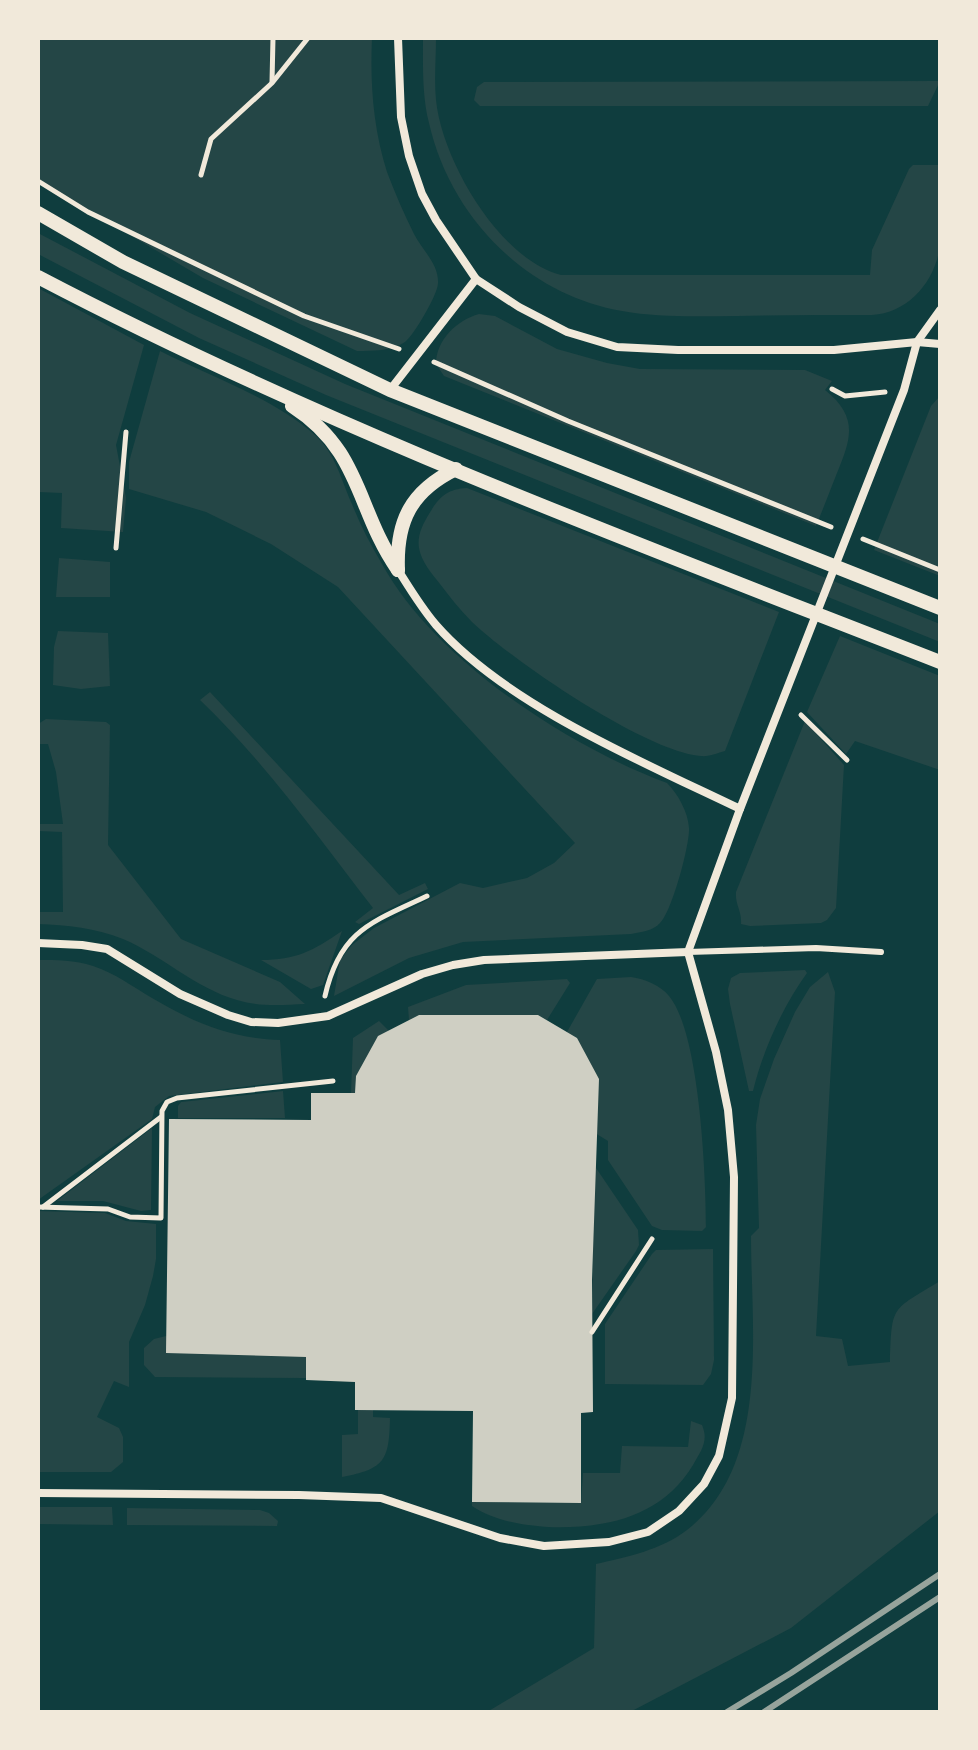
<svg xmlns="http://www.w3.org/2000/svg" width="978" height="1750" viewBox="0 0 978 1750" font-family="'Open Sans',sans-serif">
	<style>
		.green { fill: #244646 }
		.building { fill: #cfcfc3 }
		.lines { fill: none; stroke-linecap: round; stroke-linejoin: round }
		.path { stroke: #f1e9da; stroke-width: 5 }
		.service { stroke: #f1e9da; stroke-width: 6 }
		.minor { stroke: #f1e9da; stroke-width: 8 }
		.tertiary { stroke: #f1e9da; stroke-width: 14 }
		.rail { stroke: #97a49c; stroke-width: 6 }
	</style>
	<rect width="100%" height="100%" fill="#0f3d3e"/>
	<g class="green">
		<path d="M38,38H372C370,83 373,128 387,172C395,193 404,214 414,234C422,250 439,264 438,283C438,294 414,335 405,342C392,351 372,351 357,351L203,278L38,181Z"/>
		<path d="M423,38H436C436,58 434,80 436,100C442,160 499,259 561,275H870L872,250L909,169L913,165H940C940,191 943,220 940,246C935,282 908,313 872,315C827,315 782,315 737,316C699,316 660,318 622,311C526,295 450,216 429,123C422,96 423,66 423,38Z"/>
		<path d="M940,81L928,106H480L474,100L477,87L484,82Z"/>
		<path d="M38,233L190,313L345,384L940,624V642L326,395L199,338L38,254Z"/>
		<path d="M38,288L144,345L116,445L126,498L123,532L61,528L62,493L38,492Z"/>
		<path d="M479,314L495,316L557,349L607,363L640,369L805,370L832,381L825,390C859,417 851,439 837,473C830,491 823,509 816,526L444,376L436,364C436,340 457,320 479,314Z"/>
		<path d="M160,351C211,377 272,397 315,435C336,454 341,480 352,504C360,525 371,545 382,564C434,659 567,746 667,783C678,794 688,812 689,828C690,844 672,912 660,923C653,931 641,932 631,934L463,942L409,958L334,996L340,960L352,945L374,928L460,883L483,888L527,878L554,863L575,843L338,587L271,544L206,512L129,489V462Z"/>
		<path d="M940,396V576L874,550L931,406Z"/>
		<path d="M467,488L779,612L725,751C717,753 709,757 701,756C646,752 513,661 472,622C460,610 450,597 440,584C432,574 421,561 419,548C417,535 423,524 429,514C439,497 447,489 467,488Z"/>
		<path d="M59,558L110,562V597H56Z"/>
		<path d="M58,631L108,633L110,686L81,689L53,685L54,647Z"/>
		<path d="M840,636L940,676V770L855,741L846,754L807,712Z"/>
		<path d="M210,692L399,895L425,883L428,889L359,924L355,922L373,908C318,837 265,762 200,700Z"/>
		<path d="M46,719L106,722L110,725L108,845L181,939L280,982L305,1004C282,1005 260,1007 237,1000C195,988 163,956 123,939C96,928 67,925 38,924V912H63L62,832L38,831V824H63L56,772L48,744H38V724Z"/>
		<path d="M805,721L844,765L836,908L827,920L821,923L750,926L741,924C742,911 735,905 736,892Z"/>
		<path d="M342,931L323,985L311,989L261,960C296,960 313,951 342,931Z"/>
		<path d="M38,960C56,960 75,960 93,966C115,973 133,987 152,998C195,1023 229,1038 280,1040L283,1082L169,1096L155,1107L152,1119L38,1200Z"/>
		<path d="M805,970L807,973C783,1006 763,1050 753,1091H749L730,1004L728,989L731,978L740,973Z"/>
		<path d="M828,972L835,992L816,1336L842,1339L848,1366L890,1362C892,1304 891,1311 940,1281V1511L791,1628L630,1712H487L594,1648L596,1564C627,1557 661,1550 687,1530C771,1465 751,1330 751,1236L759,1228L756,1125L760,1099L774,1059L795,1012L810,987Z"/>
		<path d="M631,977C645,979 660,985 669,996C700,1033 706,1177 706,1227L702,1231L662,1230L652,1226L608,1160V1141L595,1133L567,1032L597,979Z"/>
		<path d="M567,979L570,983L547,1020L538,1015H419L409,1020L408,1007L466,985Z"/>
		<path d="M379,1021L389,1031L355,1093H351L353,1038Z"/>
		<path d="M283,1091L285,1118H178V1106L181,1102Z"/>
		<path d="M152,1128L151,1210L141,1211L103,1201H57Z"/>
		<path d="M594,1165L638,1230L639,1245L636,1251L592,1314Z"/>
		<path d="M38,1211L105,1213L126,1221L156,1224V1259L153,1276L145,1305L129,1342V1387L114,1381L97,1417L119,1428L123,1437V1462L111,1472H38Z"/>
		<path d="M713,1249L714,1360L711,1374L703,1385L605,1384V1324L652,1254L656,1250Z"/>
		<path d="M166,1336L306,1357V1378L155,1377L144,1365V1348L154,1339Z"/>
		<path d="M358,1410H373V1417L390,1418C389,1459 386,1469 342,1477V1435L358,1434Z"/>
		<path d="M691,1421L702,1425C709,1441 701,1451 693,1465C662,1517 605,1529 548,1527C523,1525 494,1521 472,1506V1502L581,1503L583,1473H620L622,1446L688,1447Z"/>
		<path d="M38,1507H112L113,1525L38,1524Z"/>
		<path d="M127,1508L260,1510L269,1513L278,1521L277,1526L127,1525Z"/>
	</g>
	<path class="building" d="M419,1015H538L577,1038L599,1079L592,1280L593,1412L581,1413V1503L472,1502L473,1411L355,1410V1382L306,1380V1357L166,1353L169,1119L311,1120V1093H355L356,1076L378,1036Z"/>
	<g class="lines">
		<g class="path">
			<path d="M272,82L273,38"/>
			<path d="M201,175L211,139L272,83L308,38"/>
			<path d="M38,181L88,212L304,316L399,349"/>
			<path d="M434,362L568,421L831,527"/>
			<path d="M832,389L845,396L885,392"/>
			<path d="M863,539L940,570"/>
			<path d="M116,548L126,432"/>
			<path d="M801,715L847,760"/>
			<path d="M325,996C340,930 372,922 427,896"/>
			<path d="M38,1207L108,1209L130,1217L161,1218L162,1111L167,1102L177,1098L333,1081"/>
			<path d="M43,1207L161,1117"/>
			<path d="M592,1332L652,1239"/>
		</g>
		<path class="service" d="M688,952L816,948L881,952"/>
		<g class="minor">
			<path d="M398,38L401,117L409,156L422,194L436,220L476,279L519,307L567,332L617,347L678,350H834L917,342L940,344"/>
			<path d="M390,390L476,279"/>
			<path d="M398,570C410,589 422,609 436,625C506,705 645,763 740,809"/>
			<path d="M38,943L82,945L107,949L180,994L228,1015L251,1022L278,1023L328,1016L422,974L453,965L484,960L688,952"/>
			<path d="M38,1493L299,1495L381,1498L500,1538L544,1546L609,1542L648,1532L679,1511L704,1484L719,1456L732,1398L734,1177L728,1110L716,1052L688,952L740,809L904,390L917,342L940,310"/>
		</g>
		<g class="tertiary">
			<path d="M38,213L123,262L390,390L940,608"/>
			<path d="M38,277C328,429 636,543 940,662"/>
			<path d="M292,406C363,452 355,508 398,570"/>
			<path d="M398,570C396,521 411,491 456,469"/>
		</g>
		<g class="rail">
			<path d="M727,1712L791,1673L940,1574"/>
			<path d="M764,1712L940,1597"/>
		</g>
	</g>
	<rect width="978" height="1750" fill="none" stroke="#f1e9da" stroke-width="80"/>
</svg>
